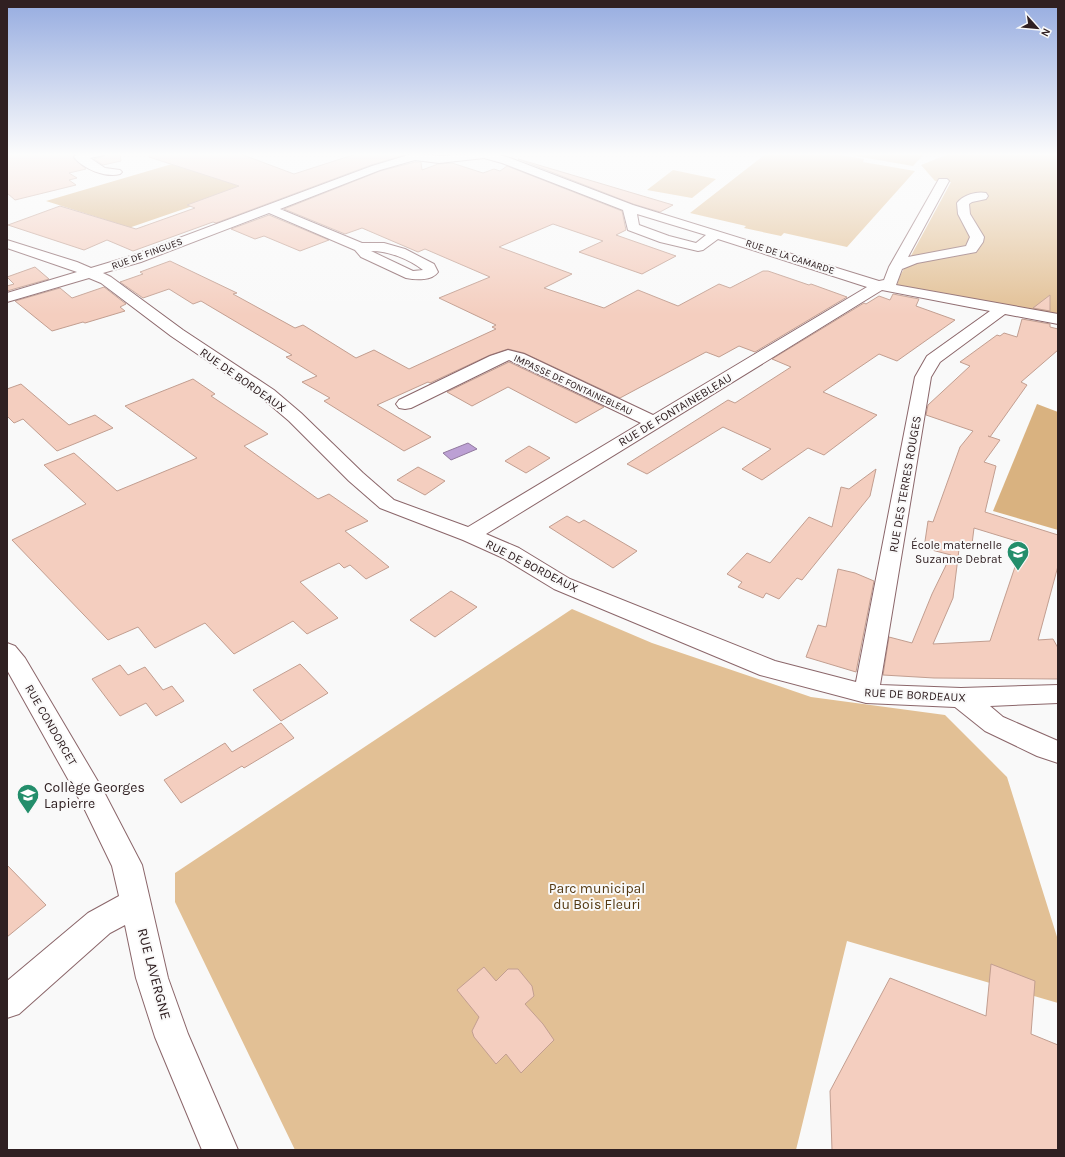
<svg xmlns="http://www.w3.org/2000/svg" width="1065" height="1157" viewBox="0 0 1065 1157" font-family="Karla,sans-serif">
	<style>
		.green { fill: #e2c095 }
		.forest { fill: #d9b280 }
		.water { fill: #bca0d4; stroke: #927a9f }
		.building { fill: #f4cebf; stroke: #c29e90; fill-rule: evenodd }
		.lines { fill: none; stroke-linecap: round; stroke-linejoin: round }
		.minor-casing { stroke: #8b666a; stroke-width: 2 }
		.minor { fill: #fff; fill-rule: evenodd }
		.labels { text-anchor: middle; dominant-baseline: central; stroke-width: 4; stroke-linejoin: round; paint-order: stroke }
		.far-street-label { font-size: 10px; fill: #302022; stroke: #f9f9f9 }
		.street-label { font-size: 12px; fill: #302022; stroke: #f9f9f9 }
		.poi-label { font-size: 12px; fill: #302022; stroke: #f9f9f9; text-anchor: end }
		.near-poi-label { font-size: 14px; fill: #302022; stroke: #f9f9f9; text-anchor: start }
		.near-park-label { font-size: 14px; fill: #533811; stroke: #f9f9f9 }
		.near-street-label { font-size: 14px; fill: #302022; stroke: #f9f9f9 }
	</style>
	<rect width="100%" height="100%" fill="#f9f9f9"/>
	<g class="green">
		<path d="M767,153H818L827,154L829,153L864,159L863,162L915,171L847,247L784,233L781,236L744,228L746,226L690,213Z"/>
		<path d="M838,153H925L913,166Z"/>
		<path d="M951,153H1058V314L897,285L900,276L951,182L935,181L921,165Z"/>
		<path d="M673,170L716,179L692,198L647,190Z"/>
		<path d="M572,609L652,643L811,697L945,715L1007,777L1058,940V1003L847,941L796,1150H295L175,902V873Z"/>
	</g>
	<g class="forest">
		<path d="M172,164L245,188L114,233L116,223L46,201Z"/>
		<path d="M1037,404L1058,412V530L993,511Z"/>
	</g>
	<path class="water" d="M468,443L477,449L451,460L443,453Z"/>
	<g class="building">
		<path d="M7,153H79L75,154L73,158L86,169L69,173L77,178L69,180L76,185L15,200L7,193Z"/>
		<path d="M106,153H120L121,161L103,165L94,159L104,156Z"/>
		<path d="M150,153H238L294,174L359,153H411L371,165L216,223L213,222L133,251L107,240L84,250L8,225L60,206L136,229L195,208L187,205L239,186L149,157Z"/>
		<path d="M518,159L525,161L673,205L660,212L633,204Z"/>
		<path d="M415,162H421L422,170L438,164L452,163L483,173L494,169L500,171L507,166L622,211L626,230L616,235L676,256L642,274L579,252L603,241L553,224L499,247L572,274L544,288L604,308L638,290L678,306L719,284L730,288L763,271H768L809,285L811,284L847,297L755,352L739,346L719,357L706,352L620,398L524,353L508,349L490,355L430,383L428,382L377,405L431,437L404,451L324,401L330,398L302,382L317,376L286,357L292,355L201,301L193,304L169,289L143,298L120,282L143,274L140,272L170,261L237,293L233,294L295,328L303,325L356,358L374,350L409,369L496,329L492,327L496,325L439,298L490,277L425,249L418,252L362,228L345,234L284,209L380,171Z"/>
		<path d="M269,215L329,240L300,251L264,236L255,239L231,229Z"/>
		<path d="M35,267L49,279L7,291V286L14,284L7,277Z"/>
		<path d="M104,287L126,304L120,307L125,311L85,323L83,322L52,331L15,301L60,288L72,298Z"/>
		<path d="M893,294L919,299L916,306L955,320L897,361L879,354L823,392L877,415L824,455L808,448L762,480L742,469L771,449L723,427L647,474L627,464L728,400L735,403L791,367L772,359L864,303L866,304L879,296L890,300Z"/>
		<path d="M1050,295V311L1033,308Z"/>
		<path d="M1022,319L1050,324V327L1058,329V350L1021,382L1027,385L990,437L988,436L1000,440L984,462L996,466L985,512L1058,535V566L1038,640L1053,639L1058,648V679L934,678L883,675L889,637L912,643L932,594L951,555L924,548L928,521L933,522L960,447L973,431L926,415L928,405L970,366L960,362L997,335L1000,336L1004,333L1017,337ZM974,528L1023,543L990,641L933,644L953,598L960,541L972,544Z"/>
		<path d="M509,362L604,407L576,423L508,387L472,406L447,392Z"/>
		<path d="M193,379L215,394L211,396L268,434L244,446L318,499L329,494L368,521L345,531L389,567L366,579L350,565L344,568L339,563L300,582L338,618L307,634L293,621L234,654L205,623L155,648L138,627L108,640L12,540L86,504L44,465L74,453L117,491L197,458L125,406Z"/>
		<path d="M21,384L69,425L95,415L113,428L57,451L23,419L14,423L7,416V389Z"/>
		<path d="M529,446L550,458L526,473L505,461Z"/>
		<path d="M418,467L445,481L425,495L397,480Z"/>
		<path d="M876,469L870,496L802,580L797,578L779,599L766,593L763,598L738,587L742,582L727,574L747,553L770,563L809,517L832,527L841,487L849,489Z"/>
		<path d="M567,516L579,523L584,520L637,551L613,568L549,527Z"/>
		<path d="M838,569L855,573L874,581L856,672L806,657L818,625L826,627Z"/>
		<path d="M451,591L477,607L435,637L410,620Z"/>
		<path d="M300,664L328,693L281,721L253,690Z"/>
		<path d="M120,665L128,675L145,667L163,690L172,686L184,701L156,716L146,703L120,716L92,679Z"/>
		<path d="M281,723L294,738L244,768L242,766L181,803L164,780L225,743L232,752Z"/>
		<path d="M7,865L46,905L7,937Z"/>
		<path d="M991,964L1035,981L1031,1034L1058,1045V1150H832L830,1091L890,978L986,1016Z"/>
		<path d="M484,967L496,981L508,969H518L532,986L534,996L525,1004L543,1024L554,1040L521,1073L506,1054L496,1064L474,1037L472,1031L479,1017L457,990Z"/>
	</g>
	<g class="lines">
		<g class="minor-casing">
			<g id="minor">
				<path d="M85,153H105L104,155L90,158L105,168L120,170L122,172L120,174C106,178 83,169 74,157L76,155Z"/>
				<path d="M415,153C442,159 470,153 497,153L496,154L510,158L633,205L879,281L884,280L889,267L939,179H947L949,181L908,257L966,246L970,237L958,214L957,203C963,195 977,191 986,193L988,196L986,199L972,202L969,204L970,214L984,237L983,242L976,252L917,263L902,269L896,285L1058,314V324L1005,314L940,362L931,377L880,685L961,688L1058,685V703L990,706L1003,717L1058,741V763L1037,756L985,731L955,707L866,703L760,675L554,589L503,558L463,540L380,508L349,481L289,421L262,398L171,336L101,283L89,278L7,302V293L77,272L7,248V240L77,262L91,268L131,256L372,166ZM484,158L502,163L623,210L628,230L660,242L698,251L703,250L718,239L867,287L653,415L524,354L508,350L490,356L399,400L396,404L399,408L405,409L411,408L509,360L641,423L468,527L394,500L363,473L301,413L274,390L183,330L111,277L103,273L141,262L269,213L355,250L361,257L406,278C416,280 432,281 438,272L434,264L405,249L384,243H362L280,209L380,170L415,160L439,163ZM637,214L706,235L696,243L669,236L639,225ZM371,251C389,251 409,259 423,270L413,271ZM882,290L990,311L927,356L915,377L856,682L775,661L570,579L519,548L486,534Z"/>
				<path d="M7,643L15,646L25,658L103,790L142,865L168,978L188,1034L238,1150H202L155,1037L136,978L125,925L110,933L19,1014L7,1018V981L88,913L119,896L112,866L83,806L7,670Z"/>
			</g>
		</g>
		<use href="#minor" class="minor"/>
	</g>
	<linearGradient id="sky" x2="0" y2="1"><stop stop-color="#96ace0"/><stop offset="0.49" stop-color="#fcfcfc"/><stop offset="1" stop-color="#fcfcfc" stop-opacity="0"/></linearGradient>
	<rect width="1065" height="315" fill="url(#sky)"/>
	<defs>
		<g id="school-pin" transform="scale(1.15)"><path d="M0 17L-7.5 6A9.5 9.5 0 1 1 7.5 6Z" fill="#238e6b" stroke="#f9f9f9"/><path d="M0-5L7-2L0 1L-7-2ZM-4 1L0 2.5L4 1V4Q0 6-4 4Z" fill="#fff"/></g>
	</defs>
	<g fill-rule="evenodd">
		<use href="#school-pin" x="1018" y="552"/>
		<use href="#school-pin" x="28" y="795"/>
	</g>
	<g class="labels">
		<g class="far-street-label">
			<text transform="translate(147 254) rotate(-20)">RUE DE FINGUES</text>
			<text transform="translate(790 257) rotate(18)">RUE DE LA CAMARDE</text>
			<text transform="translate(573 385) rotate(25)">IMPASSE DE FONTAINEBLEAU</text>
		</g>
		<g class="street-label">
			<text transform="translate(243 380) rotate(35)">RUE DE BORDEAUX</text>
			<text transform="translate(675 410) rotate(-31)">RUE DE FONTAINEBLEAU</text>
			<text transform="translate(905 484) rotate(-80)">RUE DES TERRES ROUGES</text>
			<text transform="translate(532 566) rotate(27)">RUE DE BORDEAUX</text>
			<text transform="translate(915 695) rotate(3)">RUE DE BORDEAUX</text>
			<text transform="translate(51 725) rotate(60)">RUE CONDORCET</text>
		</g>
		<g class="poi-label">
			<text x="1002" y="545">École maternelle<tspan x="1002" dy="14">Suzanne Debrat</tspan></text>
		</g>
		<g class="near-poi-label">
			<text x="44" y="787">Collège Georges<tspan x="44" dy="16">Lapierre</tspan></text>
		</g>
		<g class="near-park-label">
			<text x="597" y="888">Parc municipal<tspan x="597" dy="16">du Bois Fleuri</tspan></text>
		</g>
		<g class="near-street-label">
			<text transform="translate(154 974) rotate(75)">RUE LAVERGNE</text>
		</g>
	</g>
	<rect width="1065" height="1157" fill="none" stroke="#302022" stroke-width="16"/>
	<g transform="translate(1037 28) rotate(117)" stroke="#f9f9f9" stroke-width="3" paint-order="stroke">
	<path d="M0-3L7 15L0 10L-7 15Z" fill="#302022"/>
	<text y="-6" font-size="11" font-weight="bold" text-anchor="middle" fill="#302022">N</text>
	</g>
</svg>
